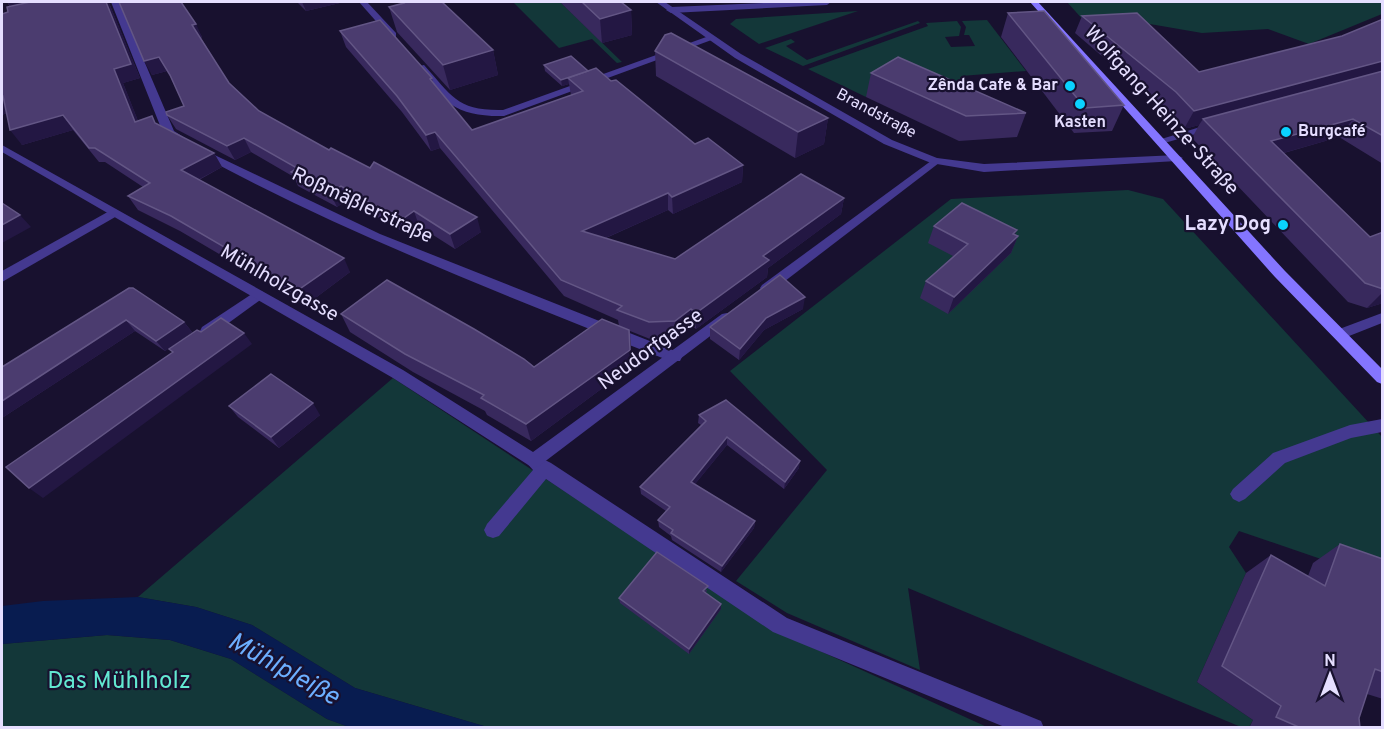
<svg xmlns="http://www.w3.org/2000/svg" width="1384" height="729" viewBox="0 0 1384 729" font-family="Overpass,sans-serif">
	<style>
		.green { fill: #133739 }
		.water { fill: #081c50 }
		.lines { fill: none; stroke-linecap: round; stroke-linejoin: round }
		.service { fill: #443990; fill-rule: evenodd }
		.minor { fill: #443990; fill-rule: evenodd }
		.tertiary { fill: #443990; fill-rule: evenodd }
		.secondary { fill: #8475ff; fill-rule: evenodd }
		.wall { fill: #38295d }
		.shaded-wall { fill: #231743 }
		.building { fill: #4b3c6f; stroke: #635685; stroke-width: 1.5 }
		.poi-dot { fill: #0ad2ff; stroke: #18112f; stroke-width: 2 }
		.labels { text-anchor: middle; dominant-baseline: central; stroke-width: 4.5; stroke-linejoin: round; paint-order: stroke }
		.far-poi-label { font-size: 16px; font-weight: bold; fill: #e5deff; stroke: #18112f; text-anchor: end }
		.far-street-label { font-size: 16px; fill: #e5deff; stroke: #18112f }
		.street-label { font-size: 20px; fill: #e5deff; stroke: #18112f }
		.poi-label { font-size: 20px; font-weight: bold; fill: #e5deff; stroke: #18112f; text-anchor: end }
		.near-park-label { font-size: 24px; fill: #62e8d1; stroke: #18112f }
		.near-water-label { font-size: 26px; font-style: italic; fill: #6cafff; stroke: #18112f }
	</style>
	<rect width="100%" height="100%" fill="#18112f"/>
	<g class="green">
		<path d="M513,2H560L622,62L617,63L592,39L559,48Z"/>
		<path d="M1067,2H1382V14L1309,44L1268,29L1202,33L1144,23L1085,22Z"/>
		<path d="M858,11L759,44L730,24L736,19Z"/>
		<path d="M987,20L1026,71L961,76L992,114L893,81L866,97L808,69L928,26L926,23L957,21L961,27L959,36L945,37L951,47L975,46L969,35H964L966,27L962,21Z"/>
		<path d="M918,21L920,23L803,66L765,48L791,39L795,42L786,46L807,60Z"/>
		<path d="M1128,190L1163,199L1382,437V580L1239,531L1229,547L1246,573L1197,682L1253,720L1249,727H1241L908,588L920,670L787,613L736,581L827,470L730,371L951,199Z"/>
		<path d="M393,378L776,631L987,727H487L355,688L252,625L196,607L138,597Z"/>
		<path d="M107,635L170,640L231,659L327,719L349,727H2V644Z"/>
	</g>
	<path class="water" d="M138,597L196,607L252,625L355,688L487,727H349L327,719L231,659L170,640L107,635L2,644V606L43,601Z"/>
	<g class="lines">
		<g class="service">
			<path d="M111,2H119L174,131L185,138V142H177L163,133Z"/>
			<path d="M202,149L380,234L680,353L682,357L680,361H670C510,297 350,236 198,154L196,152Z"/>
			<path d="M113,209L117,210L119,213L117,216L2,282V271Z"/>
			<path d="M258,290L263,292L265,295L263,298L212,335H202L200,331L202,327Z"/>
			<path d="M1382,419V432L1351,438L1285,463L1245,499L1239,502L1233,499L1230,494L1233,489L1273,453L1350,425Z"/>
			<path d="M533,454L551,463L787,618L1041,721L1044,728H1007L773,632L546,479L499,536L493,538L487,536L484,530L487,524L533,470L525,461L527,456Z"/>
		</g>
		<g class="minor">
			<path d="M359,2H367L396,33V37H390Z"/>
			<path d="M784,2H831L827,5L671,13L666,10L671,7Z"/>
			<path d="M709,36L717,38L504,116C458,117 442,103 415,67L424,65C452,96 457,111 503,110Z"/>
			<path d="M1213,123L1219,126L1217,128L1161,144L1155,141Z"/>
			<path d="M2,145L403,370L533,452L722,314L727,313L734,318L539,466L533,468L393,378L2,152Z"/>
			<path d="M935,158L939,159V163L772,291H762L760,288L762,285Z"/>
			<path d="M1382,313V323L1339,340L1332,335L1334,331Z"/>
		</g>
		<path class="tertiary" d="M656,2H665L741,54L892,140L937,158L984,164L1177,155L1183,158L1177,161L984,172L931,163L884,144L735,58Z"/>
		<path class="secondary" d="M1030,2H1038L1285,271L1382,369V384L1377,382L1275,277Z"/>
	</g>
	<g class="wall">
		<path d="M7,2L109,3L140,78L123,83L138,121L156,123L214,153L222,167L199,180L350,272L306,305L180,231L138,210L128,196L143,187L105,162H99L73,130L22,145L7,113L2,115V14L8,12L10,7Z"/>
		<path d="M119,2H188L182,3L202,37L201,38L229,83L259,111L329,150L481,232L455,249L419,226L407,234L347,200L337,207L298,186L294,177L251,152L235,160L176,129L167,115L184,106L172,80L167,71L152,75Z"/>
		<path d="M297,2H344L306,11Z"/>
		<path d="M560,2H621L631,10L632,35L602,43Z"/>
		<path d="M404,3L493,50L498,75L450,90L397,32L389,7Z"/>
		<path d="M1008,13L1124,105L1112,131L1074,133L1001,37Z"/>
		<path d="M1082,16L1199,72L1342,36L1383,19V164L1339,137L1284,153L1370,237L1383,232V303L1367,308L1348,302L1192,138L1199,125L1184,129L1166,111L1075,33Z"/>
		<path d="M340,31L432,78L433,83L472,130L571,95L569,84L562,86L545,71L544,65L588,71L611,81L695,144L743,165L742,182L673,214L668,210L606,238L675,259L844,198L841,214L768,268L767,277L696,329L691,325L675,337L650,339L630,331L631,348V367L531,441L487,415L485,411L413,372L350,332L341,314L534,367L619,326L618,320L564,296L440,148L431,151L402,112L346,47Z"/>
		<path d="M655,51L828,118L824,144L795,158L656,76Z"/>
		<path d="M871,73L1026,113L1017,137L959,141L866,97Z"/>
		<path d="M934,226L1017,230L1015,234L1018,236L1011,253L948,314L920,298L926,281L953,256L928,243Z"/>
		<path d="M129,288L184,322L192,332L165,351L135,331L2,418V367Z"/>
		<path d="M803,309L764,330L739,360L710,339V327Z"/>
		<path d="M229,406L320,415L279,448L238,417Z"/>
		<path d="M699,415L799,468L784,489L727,445L695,484L755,521L754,528L721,572L672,540L671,536L659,527L658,520L666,511L641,494L640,487L701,425L698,423Z"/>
		<path d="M1340,544L1383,559V699L1367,694L1359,718L1360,728H1249L1253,720L1197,682L1246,573L1271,555L1308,576L1313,563Z"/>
		<path d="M707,590L706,593L721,609L689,654L620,603L619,598Z"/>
	</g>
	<g class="shaded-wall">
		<path d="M7,2H60L14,11Z"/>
		<path d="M106,2H110L109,3L140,78L123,83L144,136L135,122L114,69Z"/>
		<path d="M302,2H344L306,11Z"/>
		<path d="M631,10L632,35L602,43L600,19Z"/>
		<path d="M196,24L202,37L199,38L192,25Z"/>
		<path d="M493,50L498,75L450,90L443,65Z"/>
		<path d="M159,57L167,71L152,75L144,61Z"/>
		<path d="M1383,61V75L1203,119L1199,125L1184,129L1194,111Z"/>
		<path d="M588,71L568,78L569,84L562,86L561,80Z"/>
		<path d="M2,96H3L14,110L2,115Z"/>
		<path d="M63,115L73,130L22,145L10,130Z"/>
		<path d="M828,118L824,144L795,158L798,132Z"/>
		<path d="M1353,119L1339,137L1259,160L1271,141Z"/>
		<path d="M435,132L440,148L431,151L426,135Z"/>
		<path d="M244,138L251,152L235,160L227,146Z"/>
		<path d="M214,153L222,167L190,184L181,170Z"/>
		<path d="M743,165L742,182L673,214L672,197Z"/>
		<path d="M341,186L347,200L337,207L330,193Z"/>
		<path d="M668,193V210L585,247L582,231Z"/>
		<path d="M844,198L841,214L768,268L767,277L696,329V313L763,256Z"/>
		<path d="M414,211L419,226L407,234L401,220Z"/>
		<path d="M20,215L31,227L2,243V225Z"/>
		<path d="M477,217L481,232L455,249L450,234Z"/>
		<path d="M1017,230L1011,243L1018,236L1011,253L948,314L954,297Z"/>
		<path d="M344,258L350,272L306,305L298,290Z"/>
		<path d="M1383,292V303L1367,308Z"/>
		<path d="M805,297L803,309L764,330L739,360L740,349L766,318Z"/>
		<path d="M691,309V325L675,337V321Z"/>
		<path d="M126,320L135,331L2,418V401Z"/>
		<path d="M184,322L192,332L165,351L156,341Z"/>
		<path d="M629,330L631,348V367L531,441L526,424Z"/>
		<path d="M244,333L252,344L43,498L29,488Z"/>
		<path d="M313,403L320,415L279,448L271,437Z"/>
		<path d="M727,437V445L691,489V482Z"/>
		<path d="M800,461L799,468L784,489L785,482Z"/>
		<path d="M755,521L754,528L721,572L722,566Z"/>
		<path d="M721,604V609L689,654V649Z"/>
	</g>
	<g class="building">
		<path d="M30,2H106L131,64L114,69L135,122L152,116L155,123L214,153L181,170L344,258L298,290L171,216L128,196L150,183L95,148H89L63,115L10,130L3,96H2V14L8,12L7,7Z"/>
		<path d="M119,2H181L196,24L192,25L229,83L259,111L329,150L331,148L370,168L374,162L477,217L450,234L414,211L401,220L341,186L330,193L291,172L297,168L244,138L227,146L167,115L166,112L184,106L170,75L159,57L144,61Z"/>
		<path d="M403,2H442L493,50L443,65L389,7L404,3Z"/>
		<path d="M582,2H621L631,10L600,19Z"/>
		<path d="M1044,11L1124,105L1085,108L1008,13Z"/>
		<path d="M1137,13L1199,72L1342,36L1383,19V61L1194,111L1176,92L1082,16Z"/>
		<path d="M380,20L432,78L430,79L472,130L583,91L568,78L596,68L611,81L616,80L695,144L708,138L743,165L672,197L668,193L582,231L675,259L801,174L844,198L763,256L769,260L696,313L691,309L675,321L649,322L617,310L622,306L561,280L435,132L426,135L397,96L340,31Z"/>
		<path d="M671,33L828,118L798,132L655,51L665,35Z"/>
		<path d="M571,56L588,71L561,80L544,65Z"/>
		<path d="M898,57L1026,113L966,116L871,73Z"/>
		<path d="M1383,71V136L1353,119L1271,141L1370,237L1383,232V289L1365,283L1203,119Z"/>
		<path d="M2,203L20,215L2,225Z"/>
		<path d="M962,203L1017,230L1013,234L1018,236L954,297L926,281L968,244L934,226Z"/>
		<path d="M780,275L805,297L766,318L740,349L710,327Z"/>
		<path d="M387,280L474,329L524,359L534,367L602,319L629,330L630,350L526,424L481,398L484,395L405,354L341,314Z"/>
		<path d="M129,288H133L184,322L156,341L126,320L2,401V367Z"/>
		<path d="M221,318L244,333L29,488L6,467L173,352L169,349L197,330L201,332Z"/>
		<path d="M271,374L313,403L271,437L229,406Z"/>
		<path d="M726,400L800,461L785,482L727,437L691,482L755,521L722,566L671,533L673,530L658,520L670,507L640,487L706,421L699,415Z"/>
		<path d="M1340,544L1383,559V672L1375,669L1359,718L1360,728H1301L1276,717L1281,706L1222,666L1271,555L1325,586Z"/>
		<path d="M657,552L708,586L703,591L721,604L689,649L619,598Z"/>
	</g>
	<g class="poi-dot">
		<circle cx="1070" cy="86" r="6"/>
		<circle cx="1080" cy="104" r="6"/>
		<circle cx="1286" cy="132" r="6"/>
		<circle cx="1283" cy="225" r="6"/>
	</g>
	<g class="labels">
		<g class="far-poi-label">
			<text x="1058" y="86">Zênda Cafe &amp; Bar</text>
			<text x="1080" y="123" text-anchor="middle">Kasten</text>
			<text x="1298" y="132" text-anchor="start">Burgcafé</text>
		</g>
		<g class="far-street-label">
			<text transform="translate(876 114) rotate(28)">Brandstraße</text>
		</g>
		<g class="street-label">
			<text transform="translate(1161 111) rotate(48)">Wolfgang-Heinze-Straße</text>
			<text transform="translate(362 206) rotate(25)">Roßmäßlerstraße</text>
			<text transform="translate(279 284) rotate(30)">Mühlholzgasse</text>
			<text transform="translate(651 350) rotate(-36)">Neudorfgasse</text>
		</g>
		<g class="poi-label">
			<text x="1271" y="225">Lazy Dog</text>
		</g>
		<g class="near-park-label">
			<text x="119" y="682">Das Mühlholz</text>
		</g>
		<g class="near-water-label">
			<text transform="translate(283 670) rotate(29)">Mühlpleiße</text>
		</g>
	</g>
	<rect width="1384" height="729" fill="none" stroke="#e5deff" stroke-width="6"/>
	<g transform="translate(1330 675)" stroke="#18112f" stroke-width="4.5" paint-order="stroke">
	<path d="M0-4.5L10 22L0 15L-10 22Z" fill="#e5deff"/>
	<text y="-9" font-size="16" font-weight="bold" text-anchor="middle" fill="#e5deff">N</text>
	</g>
</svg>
